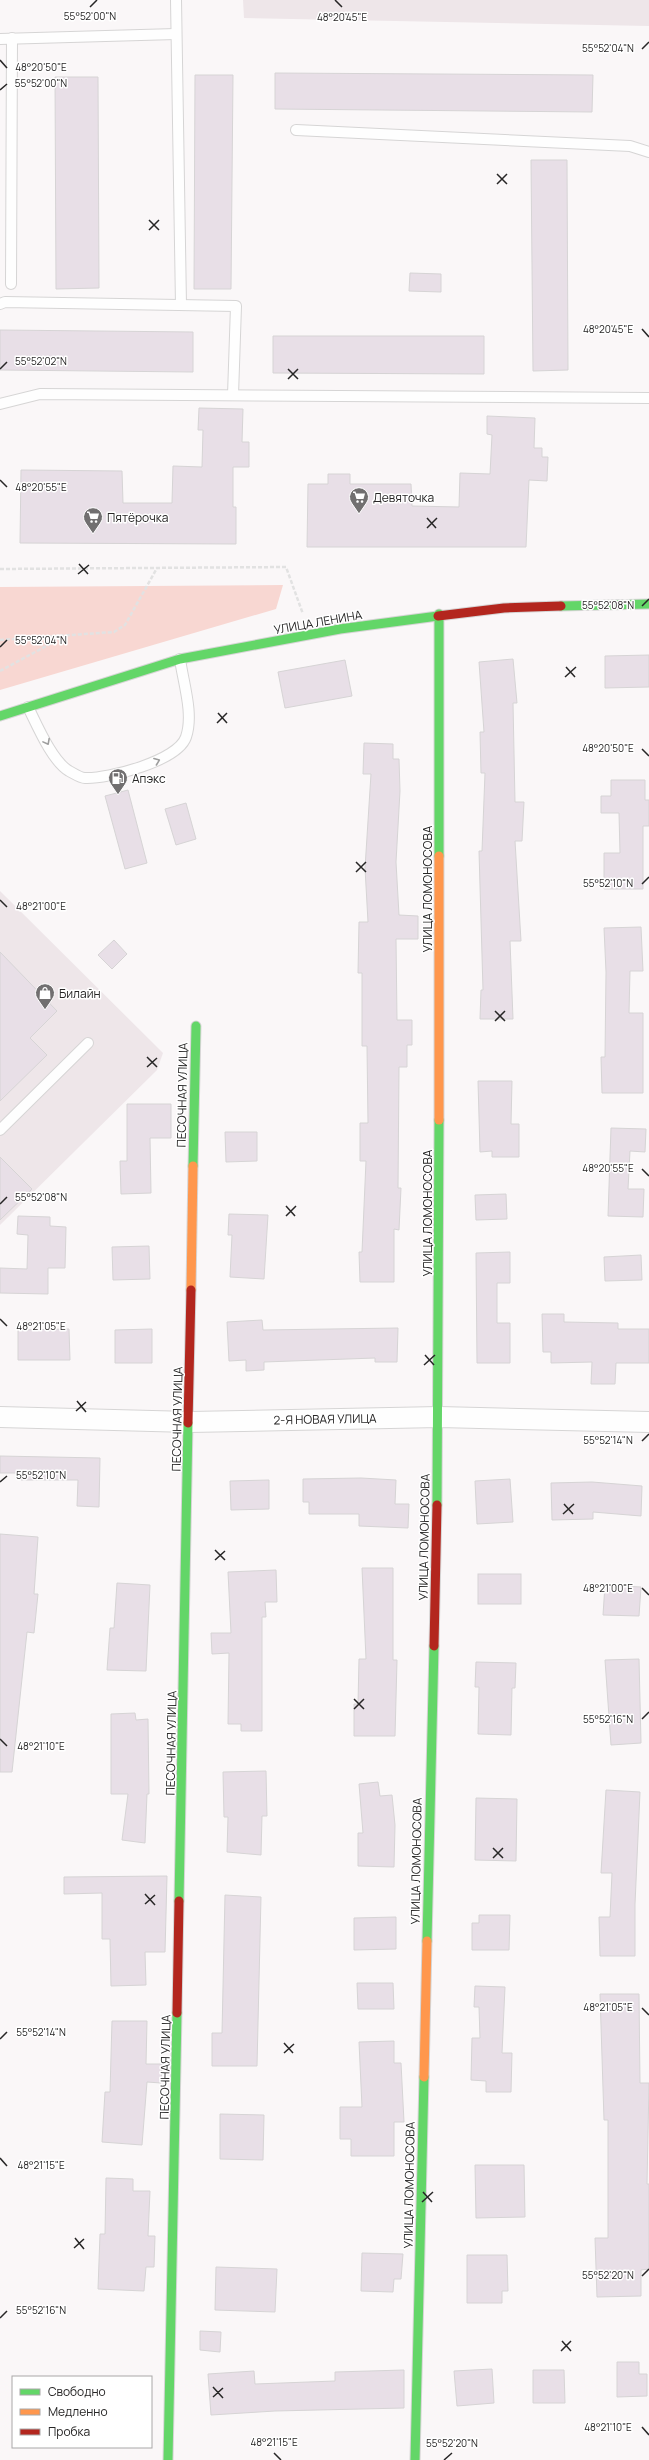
<svg xmlns="http://www.w3.org/2000/svg" width="649" height="2460" viewBox="0 0 649 2460" font-family="Manrope,sans-serif">
	<style>
		.built { fill: #eee6e9 }
		.green { fill: #f8d7d2 }
		.building { fill: #e8dfe7; stroke: #d6d4d5 }
		.lines { fill: none; stroke-linecap: round; stroke-linejoin: round }
		.lane-casing { stroke: #d6d5d5; stroke-width: 12 }
		.street-casing { stroke: #d6d5d5; stroke-width: 22 }
		.fast-casing { stroke: #d6d5d5; stroke-width: 11 }
		.slow-casing { stroke: #d6d5d5; stroke-width: 11 }
		.jam-casing { stroke: #d6d5d5; stroke-width: 11 }
		.path { stroke: #e2e2e2; stroke-width: 2.5; stroke-dasharray: 4 2; stroke-linecap: butt }
		.lane { stroke: #fefefe; stroke-width: 10 }
		.street { stroke: #fefefe; stroke-width: 20 }
		.fast { stroke: #63d668; stroke-width: 9 }
		.slow { stroke: #ff974d; stroke-width: 9 }
		.jam { stroke: #b3261e; stroke-width: 9 }
		.oneway { stroke: #9d9d9d }
		.ticks { fill: none; stroke: #272626; stroke-width: 1.5 }
		.labels { text-anchor: middle; dominant-baseline: central; stroke-width: 3; stroke-linejoin: round; paint-order: stroke }
		.poi-label { font-size: 12px; fill: #272626; stroke: #fff; text-anchor: start }
		.street-label { font-size: 12px; fill: #272626; stroke: #fff }
		.ticks-label { font-size: 10px; text-anchor: middle; fill: #272626; stroke: #fff; stroke-width: 3; stroke-linejoin: round; paint-order: stroke }
	</style>
	<rect width="100%" height="100%" fill="#faf7f8"/>
	<g class="built">
		<path d="M243,0H649V26L244,18Z"/>
		<path d="M0,891L163,1053L157,1070L0,1225Z"/>
	</g>
	<path class="green" d="M283,585L276,609L0,690V587Z"/>
	<g class="building">
		<path d="M275,73L593,75L592,112L275,109Z"/>
		<path d="M195,75H233L231,289H194Z"/>
		<path d="M55,77H98L99,288L56,289Z"/>
		<path d="M531,160H567L568,370L533,371Z"/>
		<path d="M410,273L441,274V292L409,291Z"/>
		<path d="M0,330L193,332V372L0,370Z"/>
		<path d="M273,336H484V374L273,373Z"/>
		<path d="M199,408L243,409L242,442H249V467H233V507H236V544L20,543L21,470L122,471L123,503H172L173,466L202,467L203,430H198Z"/>
		<path d="M487,416L535,418L534,448H542V457H548L547,481L529,480L526,547H307L308,484H328V474H350V484H411L412,506L459,507L460,473L490,474L492,435L487,434Z"/>
		<path d="M649,655V687L605,688V656Z"/>
		<path d="M513,659L517,703H513L515,802H524L522,841H515L521,941H510L513,1019H480L481,990H483L479,851H482L485,773H481L480,732H484L479,662Z"/>
		<path d="M345,660L352,696L285,708L278,672Z"/>
		<path d="M364,743L393,744V759H399L400,791L396,862L399,915L418,916V939H396L397,1020H412V1045H407V1067H399L398,1188H401L399,1230L394,1229V1282H360L359,1252H362L366,1161H360V1123H368L367,1046H362V973H358L359,922H368L365,868L371,774H363Z"/>
		<path d="M611,780H645V800H649V826H643V889H604V853H620L619,813H601V796H611Z"/>
		<path d="M128,790L147,863L125,869L105,796Z"/>
		<path d="M186,803L196,839L176,845L165,809Z"/>
		<path d="M641,927L643,971H630L629,1013H643V1093H602L601,1057H605L606,972L604,928Z"/>
		<path d="M114,940L127,954L112,969L98,955Z"/>
		<path d="M0,952L57,1011L30,1038L47,1055L0,1101Z"/>
		<path d="M478,1081H512L511,1124H519V1157H492V1151L480,1152Z"/>
		<path d="M127,1104H171V1138H150L151,1193L121,1194L120,1161H127Z"/>
		<path d="M611,1128L646,1129L645,1152L630,1151L628,1189H644L643,1217L608,1216Z"/>
		<path d="M225,1132H257V1161L226,1162Z"/>
		<path d="M0,1157L32,1189L0,1220Z"/>
		<path d="M506,1194L507,1219L476,1220L475,1195Z"/>
		<path d="M229,1214L268,1215L264,1279L230,1277L232,1235H228Z"/>
		<path d="M18,1216L50,1217V1226L66,1227L65,1268H48V1294L0,1293V1268L27,1269L28,1235L17,1234Z"/>
		<path d="M149,1246L150,1279L113,1280L112,1247Z"/>
		<path d="M510,1252V1283H497V1323H510V1363H477L476,1253Z"/>
		<path d="M641,1255L642,1280L605,1281L604,1257Z"/>
		<path d="M542,1314H564V1322L618,1323V1329H649V1363H616L615,1384H591L592,1362L551,1363V1352H543Z"/>
		<path d="M262,1320L263,1330L398,1328L397,1362H375V1358L264,1362V1370L246,1371V1360L229,1361L227,1322Z"/>
		<path d="M69,1329L70,1360H18V1330Z"/>
		<path d="M152,1329V1363H115V1330Z"/>
		<path d="M0,1456L100,1458L99,1507L77,1506L78,1480H21V1473H0Z"/>
		<path d="M361,1478L396,1480L395,1504H409L408,1528L359,1526V1514H309V1502H303V1479Z"/>
		<path d="M510,1479L513,1522L477,1524L475,1481Z"/>
		<path d="M269,1480V1509L231,1510L230,1481Z"/>
		<path d="M592,1482L642,1486L641,1516L593,1512V1519L552,1520L551,1483Z"/>
		<path d="M0,1534L38,1537L34,1594H38L34,1633L27,1632L12,1772H0Z"/>
		<path d="M362,1568H393V1660H397L395,1736H354V1704H358L359,1659H366Z"/>
		<path d="M276,1570L277,1602H265L266,1617H262V1731H241V1724H228L229,1653L212,1654L211,1633H231L228,1572Z"/>
		<rect x="478" y="1574" width="43" height="30"/>
		<path d="M117,1583L150,1585L146,1671L107,1670L110,1628H114Z"/>
		<path d="M605,1585L641,1587L639,1616L603,1615Z"/>
		<path d="M639,1659L641,1743L611,1745L605,1660Z"/>
		<path d="M476,1662L516,1663L515,1688H512L511,1735L478,1734L479,1687H475Z"/>
		<path d="M135,1713L136,1720L148,1719L149,1794H147L145,1843L122,1840L128,1794H111V1714Z"/>
		<path d="M266,1771L267,1816H262L261,1855L227,1852L228,1817H224L223,1772Z"/>
		<path d="M378,1782L380,1796L392,1795L395,1825L394,1867L358,1866V1833H363L359,1784Z"/>
		<path d="M606,1790L640,1792L635,1904V1956H600L599,1917H610L612,1873H601Z"/>
		<path d="M476,1798L517,1799L516,1861L475,1860Z"/>
		<path d="M167,1876L165,1952H145L146,1985L111,1986L110,1939H102V1893L64,1894V1877Z"/>
		<path d="M225,1895L261,1897L257,2066H212V2033H222Z"/>
		<path d="M479,1915H510L509,1950H472V1923H479Z"/>
		<path d="M396,1917V1949L354,1950V1918Z"/>
		<path d="M357,1983H393L394,2009H358Z"/>
		<path d="M475,1986L505,1987L502,2053H512L511,2092H486V2081L471,2080L472,2038H480L479,2007H474Z"/>
		<path d="M600,1994H639L640,2083H649L647,2184H649V2269L641,2270V2296L597,2297L595,2238H608V2120H604Z"/>
		<path d="M112,2021H147L146,2064H162L161,2083L147,2082L142,2145L102,2142L105,2092H110Z"/>
		<path d="M394,2041V2063H401L404,2122H394V2156H351V2139H340V2107H362L359,2042Z"/>
		<path d="M220,2114L264,2115L263,2160L220,2159Z"/>
		<path d="M475,2165H524L525,2217L476,2218Z"/>
		<path d="M106,2178L133,2179V2191H150L148,2236H155L154,2267H146L144,2291L98,2289L100,2234H105Z"/>
		<path d="M362,2253L403,2254L401,2279H394L393,2292L361,2291Z"/>
		<path d="M467,2255H507L508,2291H502V2303H467Z"/>
		<path d="M216,2267L277,2269L275,2312L215,2310Z"/>
		<path d="M200,2331L221,2332L220,2352L200,2350Z"/>
		<path d="M617,2362H639V2374H647V2396L617,2397Z"/>
		<path d="M492,2369L494,2403L457,2406L454,2371Z"/>
		<path d="M404,2370V2408L275,2411L211,2415L208,2374L254,2371L255,2384L335,2381V2372Z"/>
		<path d="M533,2370H564L565,2403H533Z"/>
	</g>
	<g class="lines">
		<g class="lane-casing">
			<g id="lane">
				<path d="M176,0L181,305"/>
				<path d="M0,39L176,34"/>
				<path d="M296,130L630,146L649,152"/>
				<path d="M11,284L12,38"/>
				<path d="M0,304L5,302L236,306L233,395"/>
				<path d="M0,404L40,394L649,398"/>
				<path d="M28,707C37,725 52,761 69,771C73,773 80,778 85,778C108,779 178,761 186,737C194,714 183,682 180,659"/>
				<path d="M0,1130L88,1043"/>
			</g>
		</g>
		<g class="street-casing">
			<path id="street" d="M0,1417L190,1422L439,1417L649,1422"/>
		</g>
		<g class="fast-casing">
			<g id="fast">
				<path d="M561,606L649,604"/>
				<path d="M439,614V856"/>
				<path d="M0,716L180,659L340,629L438,616"/>
				<path d="M193,1166L196,1026"/>
				<path d="M437,1505L439,1120"/>
				<path d="M179,1901L188,1423"/>
				<path d="M427,1941L434,1646"/>
				<path d="M168,2460L177,2013"/>
				<path d="M415,2460L424,2077"/>
			</g>
		</g>
		<g class="slow-casing">
			<g id="slow">
				<path d="M439,856V1120"/>
				<path d="M191,1290L193,1166"/>
				<path d="M424,2077L427,1941"/>
			</g>
		</g>
		<g class="jam-casing">
			<g id="jam">
				<path d="M438,616L504,608L561,606"/>
				<path d="M188,1423L191,1290"/>
				<path d="M434,1646L437,1505"/>
				<path d="M177,2013L179,1901"/>
			</g>
		</g>
		<g class="path">
			<path d="M0,569L286,567L303,614"/>
			<path d="M0,640L114,632L125,625L157,568"/>
			<path d="M0,671L63,637"/>
		</g>
		<use href="#lane" class="lane"/>
		<use href="#street" class="street"/>
		<use href="#fast" class="fast"/>
		<use href="#slow" class="slow"/>
		<use href="#jam" class="jam"/>
	</g>
	<defs><path id="oneway-chevron" d="M-2-3.5L2.5 0L-2 3.5" fill="none" stroke-width="1.6" stroke-linecap="round" stroke-linejoin="round"/></defs>
	<g class="oneway">
		<use href="#oneway-chevron" transform="translate(47 742) rotate(62)"/>
		<use href="#oneway-chevron" transform="translate(157 761) rotate(-21)"/>
	</g>
	<path class="ticks" d="M335,0L342,7M90,7L97,0M642,49L649,42M0,60L7,68M0,90L7,84M497,174L507,184M497,184L507,174M149,220L159,230M149,230L159,220M642,329L649,337M0,369L7,362M288,369L298,379M288,379L298,369M0,480L7,487M427,518L436,528M427,528L437,518M79,564L88,574M78,574L89,565M642,606L649,599M0,647L7,640M566,667L575,677M565,677L576,667M218,713L227,723M217,723L227,713M642,749L649,756M356,862L366,872M356,872L366,862M642,884L649,877M0,900L7,907M495,1011L505,1021M495,1021L505,1011M147,1057L157,1067M147,1067L157,1058M642,1169L649,1176M0,1204L7,1197M286,1206L295,1216M286,1216L296,1206M0,1319L7,1326M425,1355L434,1365M424,1365L435,1355M77,1401L86,1412M76,1411L86,1402M642,1441L649,1434M0,1482L7,1476M564,1504L573,1514M563,1514L574,1504M215,1550L225,1560M215,1560L225,1551M642,1588L649,1595M354,1699L364,1709M354,1709L364,1699M642,1719L649,1712M0,1739L7,1746M493,1848L503,1858M493,1858L503,1848M145,1894L155,1905M145,1904L155,1895M642,2008L649,2015M0,2039L7,2032M284,2043L293,2053M284,2053L294,2044M0,2158L7,2166M423,2192L432,2202M422,2202L433,2192M75,2238L84,2249M74,2248L84,2239M642,2276L649,2269M0,2318L7,2311M562,2341L571,2351M561,2351L571,2341M213,2387L223,2398M213,2397L223,2388M642,2427L649,2435M274,2453L281,2460M444,2460L452,2453"/>
	<defs>
		<g id="supermarket-pin" transform="scale(1)"><path d="M0 17L-7.5 6A9.5 9.5 0 1 1 7.5 6Z" fill="#716f70" stroke="#fff"/><path d="M-6-5.5h2.5l.6 2H6L4.5 2H-2.5L-4.4-4H-6ZM-1.5 3.2a1.3 1.3 0 1 0 .1 0ZM3 3.2a1.3 1.3 0 1 0 .1 0Z" fill="#fff"/></g>
		<g id="fuel-pin" transform="scale(1)"><path d="M0 17L-7.5 6A9.5 9.5 0 1 1 7.5 6Z" fill="#716f70" stroke="#fff"/><path d="M-5.5-6h7V0h2V4h1.3V-2.5L3-4.5l.8-.8L6-3V5H2.5V1h-1V6h-7ZM-4.2-4.7v3.2H.2V-4.7Z" fill="#fff"/></g>
		<g id="shop-pin" transform="scale(1)"><path d="M0 17L-7.5 6A9.5 9.5 0 1 1 7.5 6Z" fill="#716f70" stroke="#fff"/><path d="M-5-2.5h2.3a2.7 3.5 0 0 1 5.4 0H5L5.5 6h-11ZM-1.5-2.5h3a1.5 2.3 0 0 0-3 0Z" fill="#fff"/></g>
	</defs>
	<g fill-rule="evenodd">
		<use href="#supermarket-pin" x="359" y="497"/>
		<use href="#supermarket-pin" x="93" y="517"/>
		<use href="#fuel-pin" x="118" y="778"/>
		<use href="#shop-pin" x="45" y="993"/>
	</g>
	<g class="labels">
		<g class="poi-label">
			<text x="373" y="497">Девяточка</text>
			<text x="107" y="517">Пятёрочка</text>
			<text x="132" y="778">Апэкс</text>
			<text x="59" y="993">Билайн</text>
		</g>
		<g class="street-label">
			<text transform="translate(318 622) rotate(-10)">УЛИЦА ЛЕНИНА</text>
			<text transform="translate(427 889) rotate(-90)">УЛИЦА ЛОМОНОСОВА</text>
			<text transform="translate(182 1095) rotate(-89)">ПЕСОЧНАЯ УЛИЦА</text>
			<text transform="translate(427 1213) rotate(-90)">УЛИЦА ЛОМОНОСОВА</text>
			<text transform="translate(177 1419) rotate(-89)">ПЕСОЧНАЯ УЛИЦА</text>
			<text transform="translate(325 1419) rotate(-1)">2-Я НОВАЯ УЛИЦА</text>
			<text transform="translate(424 1537) rotate(-89)">УЛИЦА ЛОМОНОСОВА</text>
			<text transform="translate(171 1743) rotate(-89)">ПЕСОЧНАЯ УЛИЦА</text>
			<text transform="translate(416 1861) rotate(-89)">УЛИЦА ЛОМОНОСОВА</text>
			<text transform="translate(165 2067) rotate(-89)">ПЕСОЧНАЯ УЛИЦА</text>
			<text transform="translate(409 2185) rotate(-89)">УЛИЦА ЛОМОНОСОВА</text>
		</g>
	</g>
	<g class="ticks-label">
		<text x="90" y="20">55°52'00"N</text>
		<text x="342" y="21">48°20'45"E</text>
		<text x="608" y="52">55°52'04"N</text>
		<text x="41" y="71">48°20'50"E</text>
		<text x="41" y="87">55°52'00"N</text>
		<text x="608" y="333">48°20'45"E</text>
		<text x="41" y="365">55°52'02"N</text>
		<text x="41" y="491">48°20'55"E</text>
		<text x="608" y="609">55°52'08"N</text>
		<text x="41" y="644">55°52'04"N</text>
		<text x="608" y="752">48°20'50"E</text>
		<text x="608" y="887">55°52'10"N</text>
		<text x="41" y="910">48°21'00"E</text>
		<text x="608" y="1172">48°20'55"E</text>
		<text x="41" y="1201">55°52'08"N</text>
		<text x="41" y="1330">48°21'05"E</text>
		<text x="608" y="1444">55°52'14"N</text>
		<text x="41" y="1479">55°52'10"N</text>
		<text x="608" y="1592">48°21'00"E</text>
		<text x="608" y="1723">55°52'16"N</text>
		<text x="41" y="1750">48°21'10"E</text>
		<text x="608" y="2011">48°21'05"E</text>
		<text x="41" y="2036">55°52'14"N</text>
		<text x="41" y="2169">48°21'15"E</text>
		<text x="608" y="2279">55°52'20"N</text>
		<text x="41" y="2314">55°52'16"N</text>
		<text x="608" y="2431">48°21'10"E</text>
		<text x="274" y="2446">48°21'15"E</text>
		<text x="452" y="2447">55°52'20"N</text>
	</g>
	<rect x="12" y="2376" width="140" height="72" fill="#ffffff" stroke="#a9a8a8"/>
	<rect x="20" y="2389" width="20" height="6" fill="#63d668" stroke="#a9a8a8"/>
	<text x="48" y="2396" font-size="12" fill="#272626">Свободно</text>
	<rect x="20" y="2409" width="20" height="6" fill="#ff974d" stroke="#a9a8a8"/>
	<text x="48" y="2416" font-size="12" fill="#272626">Медленно</text>
	<rect x="20" y="2429" width="20" height="6" fill="#b3261e" stroke="#a9a8a8"/>
	<text x="48" y="2436" font-size="12" fill="#272626">Пробка</text>
</svg>
